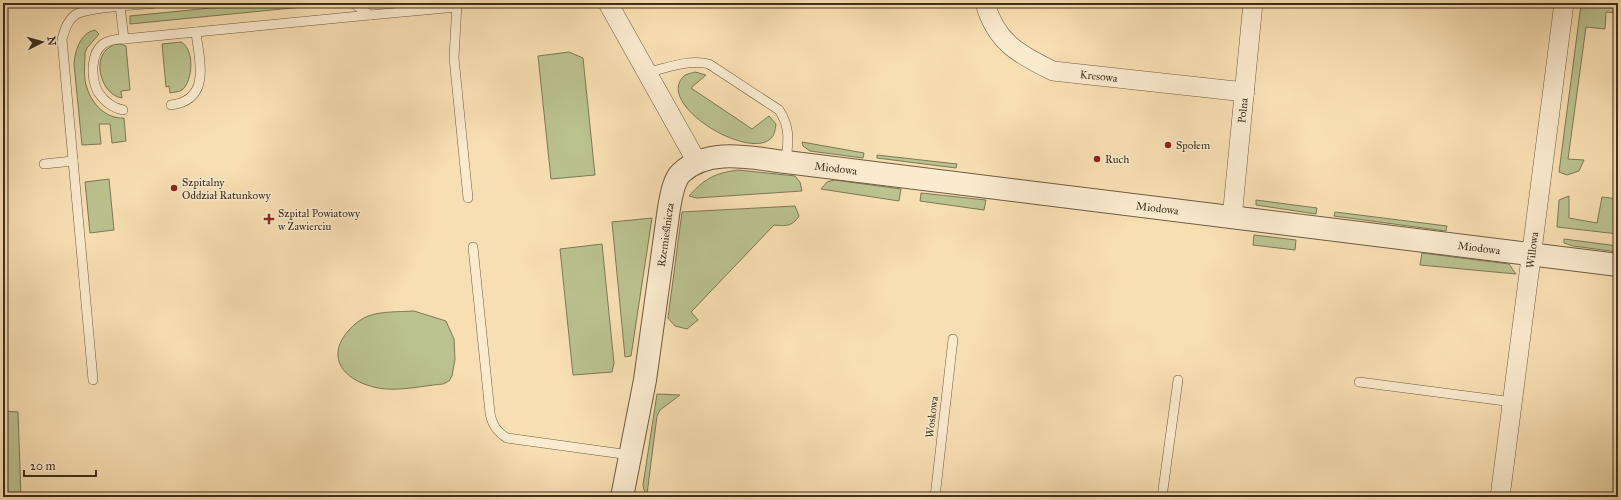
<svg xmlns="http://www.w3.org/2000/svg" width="1621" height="500" viewBox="0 0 1621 500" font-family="'IM FELL Great Primer',serif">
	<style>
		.grass { fill: #bac28f; stroke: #7d7856 }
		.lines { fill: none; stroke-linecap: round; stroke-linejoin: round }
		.service-casing { stroke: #6e5a42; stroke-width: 10 }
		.minor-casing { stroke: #6e5a42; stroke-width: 20 }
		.tertiary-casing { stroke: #6e5a42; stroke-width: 24 }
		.service { stroke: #faeace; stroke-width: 9 }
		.minor { stroke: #faeace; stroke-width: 19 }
		.tertiary { stroke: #faeace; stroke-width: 22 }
		.poi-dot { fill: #8f2418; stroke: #faeace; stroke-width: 1.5 }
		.labels { text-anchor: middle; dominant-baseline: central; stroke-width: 3; stroke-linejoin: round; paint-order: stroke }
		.street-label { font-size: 11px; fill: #402e1c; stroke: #faeace }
		.poi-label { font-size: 11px; fill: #402e1c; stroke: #faeace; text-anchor: start }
	</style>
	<rect width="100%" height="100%" fill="#f8dfb3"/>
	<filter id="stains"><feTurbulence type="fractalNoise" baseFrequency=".005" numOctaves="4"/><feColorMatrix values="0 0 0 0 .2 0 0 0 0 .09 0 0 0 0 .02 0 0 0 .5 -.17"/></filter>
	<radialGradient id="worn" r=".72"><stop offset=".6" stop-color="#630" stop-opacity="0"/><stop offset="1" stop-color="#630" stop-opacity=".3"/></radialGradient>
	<g class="grass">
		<path d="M261,3L333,4L130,24V16Z"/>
		<path d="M1587,4L1618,8V13L1606,12L1605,29L1586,27L1568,159L1584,160L1579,171L1567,175L1559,172L1580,12L1581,7Z"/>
		<path d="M95,30L99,34L87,48L85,53C85,65 83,78 87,88C92,104 106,119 124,118L126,141L112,143L110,124H99L101,144L82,145L74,64C75,51 80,33 95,30Z"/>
		<path d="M181,42C195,49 193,81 182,90C179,92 174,92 170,93L169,86L166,87L162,44Z"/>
		<path d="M114,44H121L126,46L130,90L121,91L122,98C102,95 93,63 106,50C108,48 112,46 114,44Z"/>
		<path d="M569,52L583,58L595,175L551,179L538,56Z"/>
		<path d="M695,72L706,75L691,88L752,129L769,116L776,124C775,130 775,136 769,140C743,158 655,103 684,76C686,74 692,73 695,72Z"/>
		<path d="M802,142L864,153L863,158L810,151L803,146Z"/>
		<path d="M877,155L957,164L956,168L877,158Z"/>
		<path d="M738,170L795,176L800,182L802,191L696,198L689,196C704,179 715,173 738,170Z"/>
		<path d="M109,179L114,230L90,233L85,182Z"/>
		<path d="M834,180L901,189L899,201L821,189L827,182Z"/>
		<path d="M921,193L986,200L984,210L920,201Z"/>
		<path d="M1569,196V218L1597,223L1602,197L1618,199V234L1557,227L1559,200Z"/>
		<path d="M1256,200L1317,208L1316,214L1256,205Z"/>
		<path d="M795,206L799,216C792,227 785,226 774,225L691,312L698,320L687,329L675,326L668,318L682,212Z"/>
		<path d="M1335,212L1447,226L1446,231L1334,216Z"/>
		<path d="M652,218L631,356L625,357L612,222Z"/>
		<path d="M1254,235L1296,240L1295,250L1253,245Z"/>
		<path d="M1564,239L1618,246V252L1573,246L1564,243Z"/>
		<path d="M602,244L614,363L612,372L573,375L560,249Z"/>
		<path d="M1422,253L1509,264L1516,274L1420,265Z"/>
		<path d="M414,311L446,321L454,339L455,359L452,376L449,381L443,384C419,386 390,394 367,385C340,376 327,354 349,330C354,324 361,319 368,316C382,311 399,312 414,311Z"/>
		<path d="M657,394L680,395L660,410L657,416L647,494L644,490L643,485Z"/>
		<path d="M3,411L18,412L21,497H3Z"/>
	</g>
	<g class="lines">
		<g class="service-casing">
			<g id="service">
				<path d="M353,3L370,15L457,7"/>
				<path d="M457,3L454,58L468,198"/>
				<path d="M120,6L124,39L370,15"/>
				<path d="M648,72C667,68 689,59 709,64L779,110C791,128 788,142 786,162"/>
				<path d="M171,105C212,100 199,60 196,32"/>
				<path d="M123,110C113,108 104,101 98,92C91,79 90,54 103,44C109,40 116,39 124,39"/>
				<path d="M44,164L73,161"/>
				<path d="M473,247L490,413C492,425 497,432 507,438L630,455"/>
				<path d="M93,380L62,39C65,30 67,21 75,15C86,7 140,5 156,3"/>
				<path d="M1359,382L1513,402"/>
				<path d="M935,497L953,339"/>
				<path d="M1162,497L1178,380"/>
			</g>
		</g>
		<g class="minor-casing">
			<g id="minor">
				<path d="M608,3L697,162"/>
				<path id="s1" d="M985,3C996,42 1018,54 1053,71L1245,92"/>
				<path id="s2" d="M1232,218L1253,3"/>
				<path id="s3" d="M1500,497L1564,3"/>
			</g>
		</g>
		<g class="tertiary-casing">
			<g id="tertiary">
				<path id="s4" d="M622,497L645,380L669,208C671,198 673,181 681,173C708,147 752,158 786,162L1618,265"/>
			</g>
		</g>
		<use href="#service" class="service"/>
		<use href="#minor" class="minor"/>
		<use href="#tertiary" class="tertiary"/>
	</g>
	<g class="poi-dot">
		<circle cx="1168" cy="145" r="4"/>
		<circle cx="1097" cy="159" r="4"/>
		<circle cx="174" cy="188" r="4"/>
		<path d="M267 213h4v4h4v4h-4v4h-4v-4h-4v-4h4z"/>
	</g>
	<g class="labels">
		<g class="street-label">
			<text stroke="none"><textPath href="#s1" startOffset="146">Kresowa</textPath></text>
			<text stroke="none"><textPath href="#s2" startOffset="108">Polna</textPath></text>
			<text stroke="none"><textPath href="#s4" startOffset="490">Miodowa</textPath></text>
			<text stroke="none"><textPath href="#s4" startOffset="814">Miodowa</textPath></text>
			<text stroke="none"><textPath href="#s4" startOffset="266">Rzemieślnicza</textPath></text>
			<text stroke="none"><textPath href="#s4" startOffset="1138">Miodowa</textPath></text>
			<text stroke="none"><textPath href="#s3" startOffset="249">Willowa</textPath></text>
			<text transform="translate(932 417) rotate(-83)">Woskowa</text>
		</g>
		<g class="poi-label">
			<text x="1176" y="145">Społem</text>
			<text x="1105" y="159">Ruch</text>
			<text x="182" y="182">Szpitalny<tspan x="182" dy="13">Oddział Ratunkowy</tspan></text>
			<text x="278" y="213">Szpital Powiatowy<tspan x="278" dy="13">w Zawierciu</tspan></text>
		</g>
	</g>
	<rect width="1621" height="500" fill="none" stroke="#f8dfb3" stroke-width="16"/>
	<rect x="4" y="4" width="1613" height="492" fill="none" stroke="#402e1c" stroke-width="2"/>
	<rect x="8" y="8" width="1605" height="484" fill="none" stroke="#402e1c"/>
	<g transform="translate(42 42) rotate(84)" stroke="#faeace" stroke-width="3" paint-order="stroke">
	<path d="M0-3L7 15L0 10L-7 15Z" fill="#402e1c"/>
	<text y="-6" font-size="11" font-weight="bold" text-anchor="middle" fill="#402e1c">N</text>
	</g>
	<path d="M24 470v6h72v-6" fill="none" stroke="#402e1c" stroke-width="2"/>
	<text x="30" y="470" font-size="12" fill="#402e1c" stroke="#faeace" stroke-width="3" paint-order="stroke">20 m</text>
	<rect width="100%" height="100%" filter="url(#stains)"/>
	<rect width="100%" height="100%" fill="url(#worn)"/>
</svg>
